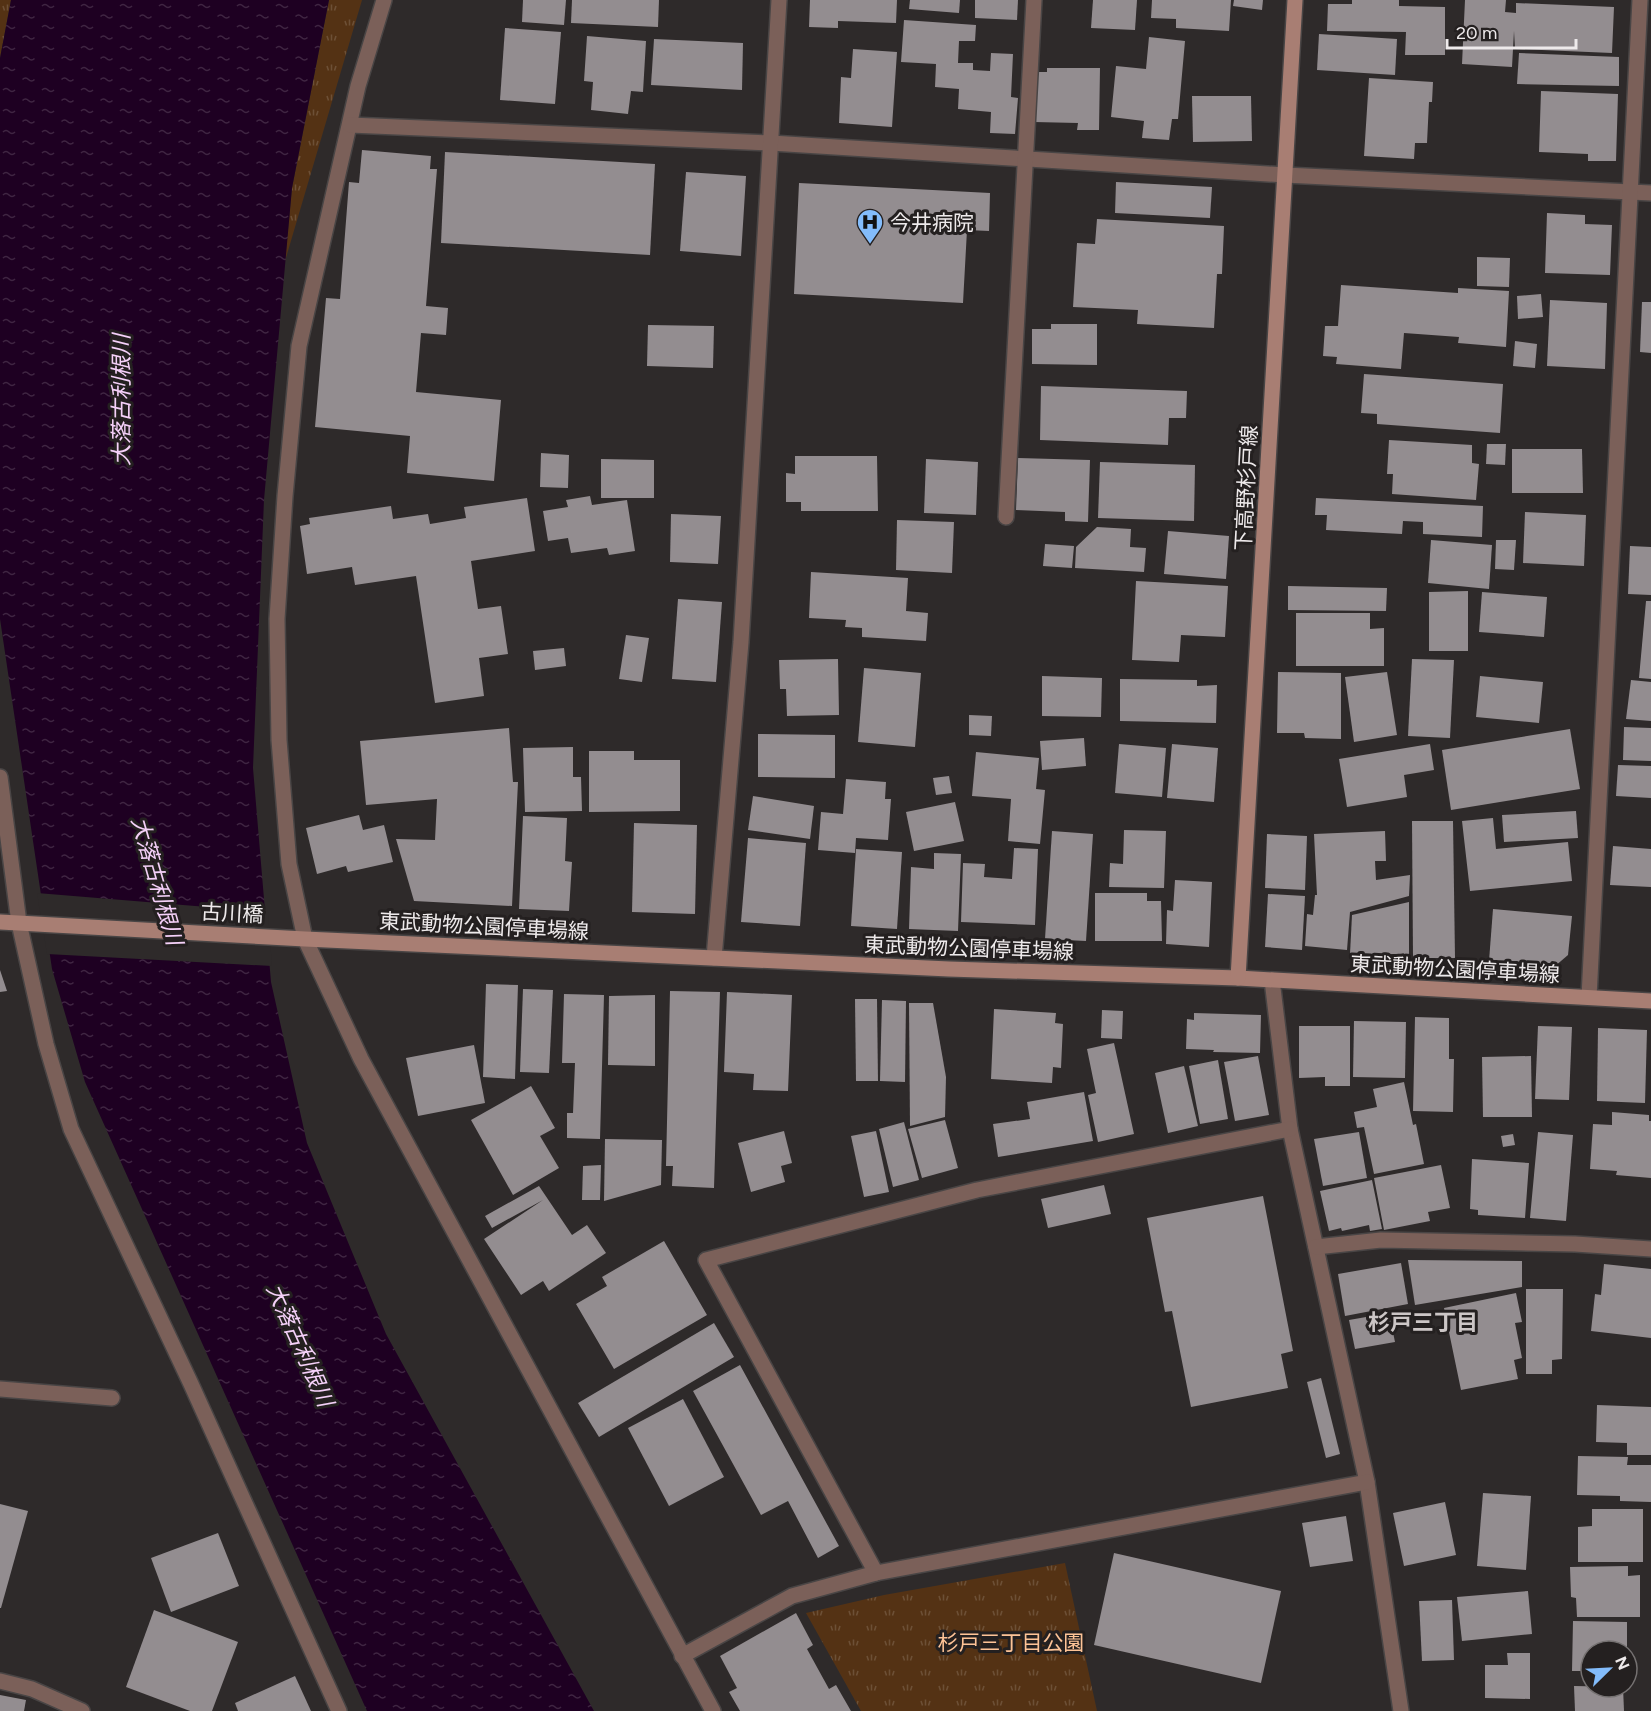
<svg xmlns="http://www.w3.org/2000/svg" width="1651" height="1711" viewBox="0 0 1651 1711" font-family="Figtree,'Noto Sans JP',sans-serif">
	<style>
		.grass { fill: url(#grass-tufts) }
		.water { fill: url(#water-ripples) }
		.pier { fill: #2e2a2a }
		.building { fill: #938d90 }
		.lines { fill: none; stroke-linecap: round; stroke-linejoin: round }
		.street-casing { stroke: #494545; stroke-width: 18 }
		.secondary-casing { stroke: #494545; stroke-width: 18 }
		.street { stroke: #7b6059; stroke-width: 15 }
		.secondary { stroke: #a87e73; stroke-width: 15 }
		.labels { text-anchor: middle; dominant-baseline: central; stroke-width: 6; stroke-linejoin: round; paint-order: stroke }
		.poi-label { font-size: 21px; fill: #eeeaeb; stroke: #242020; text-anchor: start }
		.street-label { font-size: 21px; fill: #eeeaeb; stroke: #242020 }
		.park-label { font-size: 21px; fill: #fdc396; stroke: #242020 }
		.water-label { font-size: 22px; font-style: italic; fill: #f5d1f9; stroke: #242020 }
		.neighbourhood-label { font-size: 22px; font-weight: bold; fill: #ccc6c6; stroke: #242020 }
	</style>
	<defs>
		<pattern id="grass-tufts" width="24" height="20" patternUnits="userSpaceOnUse" patternTransform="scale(1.5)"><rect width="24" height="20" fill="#543214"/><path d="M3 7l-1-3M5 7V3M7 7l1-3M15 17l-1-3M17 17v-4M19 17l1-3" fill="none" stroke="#6d5036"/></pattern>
		<pattern id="water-ripples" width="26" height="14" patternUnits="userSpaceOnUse" patternTransform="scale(1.5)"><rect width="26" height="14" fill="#1e0022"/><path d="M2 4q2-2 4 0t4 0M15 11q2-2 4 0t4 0" fill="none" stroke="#3f2542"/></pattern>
	</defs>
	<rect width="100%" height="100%" fill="#2e2a2a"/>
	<g class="grass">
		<path d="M0,0H11L0,58Z"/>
		<path d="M329,0H362L285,261L292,188Z"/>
		<path d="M1065,1563L1097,1711H861L806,1613L884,1595Z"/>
	</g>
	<path class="water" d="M11,0H329L292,188L264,500L253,768L271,982L307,1143L386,1334L594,1711H367L85,1082L52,969L0,619V58Z"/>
	<path class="pier" d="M37,893L268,912L272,966L47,954Z"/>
	<g class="building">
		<path d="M523,0H566L564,25L522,22Z"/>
		<path d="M572,0H659L658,27L571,23Z"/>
		<path d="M810,0H897L896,23L838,21V28L809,27Z"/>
		<path d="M910,0H960L959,13L909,9Z"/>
		<path d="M975,0H1018L1017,20L975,18Z"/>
		<path d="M1093,0H1137L1135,30L1091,28Z"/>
		<path d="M1152,0H1231L1229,31L1176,28V19L1151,18Z"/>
		<path d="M1234,0H1263L1262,10L1233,6Z"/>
		<path d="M1352,0H1399V6L1445,7V55H1405L1406,32L1327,31L1328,4H1352Z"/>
		<path d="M1465,0H1506L1505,12L1516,13V3L1614,7L1612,53L1515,49L1514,31L1512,67L1462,64Z"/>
		<path d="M904,20L976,25L975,41H959L958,63H973V70L990,71L991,53L1013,54L1011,97L1018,98L1015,134L990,133L991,112L958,109L959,89L935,87L936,64L901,62Z"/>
		<path d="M505,28L561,32L555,104L500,100Z"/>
		<path d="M1319,34L1397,39L1395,75L1317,70Z"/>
		<path d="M587,36L646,41L643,92L631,91L628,114L591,110L593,82L584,81Z"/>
		<path d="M1149,37L1185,41L1178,119H1172L1169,140L1142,138L1144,121L1111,117L1116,66L1146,69Z"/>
		<path d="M654,39L743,43L742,90L651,85Z"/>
		<path d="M853,49L897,52L892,127L839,123L841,77L851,78Z"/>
		<path d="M1519,53L1619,57V86L1517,84Z"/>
		<path d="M1047,68H1100L1099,130H1077L1078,123L1034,122L1035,72H1047Z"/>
		<path d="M1369,78L1433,82L1432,102H1429L1427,143H1415L1414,159L1364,156Z"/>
		<path d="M1541,91L1618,94L1616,161H1588V154L1539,152Z"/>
		<path d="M1192,96H1251L1252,141L1193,142Z"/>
		<path d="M362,150L431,156L430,169H437L426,306L448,308L446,335L421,333L416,392L501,400L494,481L407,473L410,436L315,427L326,298L340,299L349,182L359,183Z"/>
		<path d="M445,152L655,164L650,255L441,243Z"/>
		<path d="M686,172L746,176L741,256L680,251Z"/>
		<path d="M1116,182L1212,187L1210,218L1115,213Z"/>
		<path d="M799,183L990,193L989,231L967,230L963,303L794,294Z"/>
		<path d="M1547,213L1585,215V224L1612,225L1610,275L1545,273Z"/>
		<path d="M1097,219L1224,226L1222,274H1217L1214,328L1137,324L1138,310L1073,307L1077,243L1095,244Z"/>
		<path d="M1477,257L1510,258L1509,287L1477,286Z"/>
		<path d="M1341,285L1458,293V288L1509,291L1506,347L1458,343L1459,337L1404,333L1401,369L1336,364L1337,357L1323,356L1325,326H1338Z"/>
		<path d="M1541,294L1543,317L1518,319L1517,296Z"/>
		<path d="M1550,300L1607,303L1605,369L1547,366Z"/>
		<path d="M1642,302H1651V353L1640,352Z"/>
		<path d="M1051,324H1097V365L1032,364V329H1051Z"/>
		<path d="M648,325L714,326L713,368L647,366Z"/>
		<path d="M1515,341L1537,344L1535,368L1513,366Z"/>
		<path d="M1364,374L1503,384L1500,433L1377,424V414L1361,413Z"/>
		<path d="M1041,386L1187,391L1186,418H1169L1168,445L1040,440Z"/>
		<path d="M1389,440L1472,445V463L1479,464L1476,500L1392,494L1393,474H1387Z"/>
		<path d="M1487,444H1506L1505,465L1486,464Z"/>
		<path d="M1512,449H1582L1583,493H1512Z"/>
		<path d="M541,453L569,455L568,488L540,487Z"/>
		<path d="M795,456H877L878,511H801V502H786V473L795,474Z"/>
		<path d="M1018,458L1090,460L1088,522L1065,521V512L1016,510Z"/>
		<path d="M601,459L654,460V498H601Z"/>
		<path d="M926,459L978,462L976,515L924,513Z"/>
		<path d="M1100,462L1195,465L1194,521L1098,518Z"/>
		<path d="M590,496L592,505L627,500L635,551L609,555L607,548L571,553L568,538L548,541L543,511L568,507L566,500Z"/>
		<path d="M527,498L535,551L471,561L478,609L501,606L508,654L479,658L484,696L435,703L416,576L355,585L352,567L307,574L300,526L310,524L309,518L391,506L393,519L428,514L430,524L466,518L464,507Z"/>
		<path d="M1316,498L1483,506L1482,537L1423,534V522L1403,521L1402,534L1326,530L1327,515H1315Z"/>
		<path d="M1525,512L1586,515L1584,566L1523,563Z"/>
		<path d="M671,514L721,516L718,564L670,562Z"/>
		<path d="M897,520L954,522L952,573L896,570Z"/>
		<path d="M1097,527L1131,529L1130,547L1146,548L1144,572L1075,568L1076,547Z"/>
		<path d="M1168,531L1229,536L1226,579L1164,574Z"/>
		<path d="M1431,540L1492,545L1489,589L1428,583Z"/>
		<path d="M1496,540H1516L1514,570L1495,569Z"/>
		<path d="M1045,544L1074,546L1072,568L1043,566Z"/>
		<path d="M1630,546L1651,547V595L1628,594Z"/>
		<path d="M811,572L908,578L906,611L928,613L926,641L862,637V628L845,627L846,620L809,618Z"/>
		<path d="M1136,581L1228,586L1225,637L1181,635L1179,662L1132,660Z"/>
		<path d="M1288,586L1387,588L1386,611L1288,610Z"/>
		<path d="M1468,591V651H1429V592Z"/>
		<path d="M1482,592L1547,597L1544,637L1479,632Z"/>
		<path d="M678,599L722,602L716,682L672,679Z"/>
		<path d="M1646,601H1651V679L1639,678Z"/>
		<path d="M1296,613H1370V629L1384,628V666H1296Z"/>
		<path d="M626,635L649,638L642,682L619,679Z"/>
		<path d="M564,648L566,666L535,670L533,651Z"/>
		<path d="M838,659L839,715L787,716L786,689H780L779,660Z"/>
		<path d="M1412,659L1454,660L1450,738L1408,736Z"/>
		<path d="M864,668L921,673L915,747L858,742Z"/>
		<path d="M1278,672L1341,673V739L1305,738L1304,733H1277Z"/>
		<path d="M1387,672L1397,735L1354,742L1345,677Z"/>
		<path d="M1042,676L1102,678L1101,717L1042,716Z"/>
		<path d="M1480,676L1543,682L1539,723L1476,717Z"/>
		<path d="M1120,679L1197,680V686L1217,685L1216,723L1120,721Z"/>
		<path d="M1631,680L1651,682V721L1626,719Z"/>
		<path d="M969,715L992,716L991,736L969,735Z"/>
		<path d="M1624,727L1651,728V761L1623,760Z"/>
		<path d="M509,728L513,782H518L512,906L414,901L396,839L435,840L437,799L366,805L360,741Z"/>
		<path d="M1570,729L1580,789L1451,810L1442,750Z"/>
		<path d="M758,734L835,735V778L758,777Z"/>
		<path d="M1084,738L1086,766L1042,770L1040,741Z"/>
		<path d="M1119,744L1166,748L1162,797L1115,793Z"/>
		<path d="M1172,744L1218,748L1214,802L1167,798Z"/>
		<path d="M1430,744L1434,770L1404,775L1407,797L1347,807L1339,759Z"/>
		<path d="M573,747V777H581L582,811L525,812L523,748Z"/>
		<path d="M589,751H634V760H680V811L589,812Z"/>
		<path d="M976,752L1039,758L1036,789L1045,790L1040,844L1008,841L1011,799L972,796Z"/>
		<path d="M1618,765L1651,766V798L1616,796Z"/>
		<path d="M949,776L952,793L936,795L933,778Z"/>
		<path d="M846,779L886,782L885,799H891L888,840L856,838L855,853L818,850L821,812L843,814Z"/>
		<path d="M753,796L814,806L810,839L748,830Z"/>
		<path d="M955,802L964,841L914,851L906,812Z"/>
		<path d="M1576,811L1578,838L1504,842L1502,815Z"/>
		<path d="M359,815L363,830L384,825L393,862L348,872L346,866L317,874L306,828Z"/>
		<path d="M523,816L567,818L565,861L572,862L569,911L519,909Z"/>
		<path d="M1493,818L1496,849L1568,842L1572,881L1470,891L1462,821Z"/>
		<path d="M1412,821H1453L1455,958H1413Z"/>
		<path d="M634,823L697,825L695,914L632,912Z"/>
		<path d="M1124,830L1166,831L1164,888L1109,887L1110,863L1123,864Z"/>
		<path d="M1052,831L1093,834L1086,941L1045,939Z"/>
		<path d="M1385,831L1386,861H1375L1376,880L1410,875L1409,896L1350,912L1347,950L1305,946L1307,914L1313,915L1315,895H1317L1314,834Z"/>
		<path d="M1267,834L1307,836L1305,890L1265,888Z"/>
		<path d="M748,838L806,843L800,926L741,922Z"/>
		<path d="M1613,846L1651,849V887L1610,885Z"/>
		<path d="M1014,848L1038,849L1035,925L961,922L963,863L985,864L984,877L1012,879Z"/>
		<path d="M856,849L902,852L897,929L851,926Z"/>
		<path d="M934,853L961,854L958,931L909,929L911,867L934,869Z"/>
		<path d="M1175,880L1212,882L1209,947L1166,944L1167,910L1173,911Z"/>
		<path d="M1095,893H1147V901H1161L1162,941H1095Z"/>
		<path d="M1268,894L1305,896L1302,950L1265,947Z"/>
		<path d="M1409,902V954H1350L1352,915Z"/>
		<path d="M1493,909L1572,916L1568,955L1554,967L1489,961Z"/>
		<path d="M0,970L7,991L0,992Z"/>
		<path d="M486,984L518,985L515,1079L483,1077Z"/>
		<path d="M523,989L553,990L549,1073L520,1072Z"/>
		<path d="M670,991L720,992L714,1188L672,1186L673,1166H666Z"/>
		<path d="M727,992L792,995L788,1091L753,1090L754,1074L724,1072Z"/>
		<path d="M564,994L604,995L600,1139L567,1138V1113H573L575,1063H562Z"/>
		<path d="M655,995V1066L608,1065L609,996Z"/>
		<path d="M855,999H877L878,1081H856Z"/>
		<path d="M882,1000L906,1001L905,1082L880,1081Z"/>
		<path d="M909,1003H933L946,1077L945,1117L910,1126Z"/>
		<path d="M994,1009L1056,1013L1055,1023L1063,1024L1061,1068L1053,1067L1052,1083L991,1079Z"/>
		<path d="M1102,1010L1123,1011L1122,1039L1101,1038Z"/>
		<path d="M1194,1013L1261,1015L1260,1053L1213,1052L1214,1050L1186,1049L1187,1019L1194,1020Z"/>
		<path d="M1415,1017L1449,1018V1059H1454L1453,1112L1413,1111Z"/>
		<path d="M1354,1021L1406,1022L1405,1078L1353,1077Z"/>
		<path d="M1299,1026H1350V1086H1325V1077L1299,1078Z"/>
		<path d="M1538,1026L1572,1027L1569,1100L1535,1099Z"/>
		<path d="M1598,1028L1647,1030L1645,1103L1597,1101Z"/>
		<path d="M1114,1043L1134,1134L1098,1142L1088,1095L1096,1093L1087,1049Z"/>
		<path d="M474,1045L485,1103L418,1116L406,1058Z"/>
		<path d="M1258,1056L1269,1115L1235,1121L1224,1062Z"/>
		<path d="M1531,1056L1532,1117H1483L1482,1057Z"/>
		<path d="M1218,1060L1228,1119L1200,1124L1189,1066Z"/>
		<path d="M1184,1066L1198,1126L1168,1133L1155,1073Z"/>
		<path d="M1404,1082L1413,1125L1416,1124L1424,1164L1374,1174L1364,1127L1357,1128L1354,1112L1377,1107L1373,1089Z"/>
		<path d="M531,1086L555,1128L540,1136L559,1168L513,1195L471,1120Z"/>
		<path d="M1084,1092L1093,1141L998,1157L993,1124L1030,1119L1027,1102Z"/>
		<path d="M1612,1112L1649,1115V1121H1651V1178L1616,1175L1617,1171L1590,1169L1593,1124L1612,1125Z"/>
		<path d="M945,1120L958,1168L922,1178L908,1129Z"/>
		<path d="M904,1122L919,1180L893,1187L879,1129Z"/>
		<path d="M784,1131L792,1163L781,1166L785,1182L751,1192L738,1143Z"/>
		<path d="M876,1131L889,1192L864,1197L851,1136Z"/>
		<path d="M1359,1132L1367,1178L1323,1186L1314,1139Z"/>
		<path d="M1538,1132L1573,1135L1566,1221L1530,1218Z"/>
		<path d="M1513,1134L1515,1145L1503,1147L1501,1136Z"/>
		<path d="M605,1139L662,1140L661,1185L604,1201Z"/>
		<path d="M1472,1159L1529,1163L1525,1218L1478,1215V1210L1470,1209Z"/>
		<path d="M601,1165L600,1200H582L583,1166Z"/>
		<path d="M1441,1165L1450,1208L1428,1212L1430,1221L1384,1230L1374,1178Z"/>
		<path d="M1372,1180L1382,1229L1370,1231L1369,1225L1342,1231L1341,1228L1329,1231L1320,1191Z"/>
		<path d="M1104,1185L1111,1214L1048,1228L1041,1199Z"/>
		<path d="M539,1186L572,1235L587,1225L606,1253L549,1291L543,1281L521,1295L484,1239L543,1200L492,1228L485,1216Z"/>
		<path d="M1263,1196L1293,1351L1281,1354L1288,1388L1191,1407L1172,1311L1165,1312L1147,1218Z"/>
		<path d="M664,1241L707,1315L614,1369L576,1304L607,1286L602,1277Z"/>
		<path d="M1408,1260L1522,1261V1287L1415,1305Z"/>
		<path d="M1401,1263L1408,1304L1345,1316L1338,1274Z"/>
		<path d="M1604,1264L1651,1269V1338L1591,1331L1595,1294L1601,1295Z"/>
		<path d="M1526,1289H1563L1562,1359L1552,1360V1374H1526Z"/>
		<path d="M1516,1293L1522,1322L1515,1323L1522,1358L1514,1360L1518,1379L1461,1390L1444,1308Z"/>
		<path d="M1389,1313L1395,1342L1355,1349L1349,1320Z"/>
		<path d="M714,1323L734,1357L599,1437L578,1403Z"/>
		<path d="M740,1365L839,1546L818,1558L788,1501L761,1515L693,1391Z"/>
		<path d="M1321,1378L1340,1454L1326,1458L1307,1382Z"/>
		<path d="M683,1399L724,1477L669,1506L628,1428Z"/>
		<path d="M1597,1405L1651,1407V1455H1627V1443L1596,1442Z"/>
		<path d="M1578,1456L1628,1457L1627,1465H1651V1502L1620,1501V1496L1577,1495Z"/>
		<path d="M1483,1493L1531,1496L1526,1570L1477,1566Z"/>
		<path d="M1445,1502L1456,1555L1404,1566L1393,1513Z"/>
		<path d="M0,1504L28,1511L1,1608H0Z"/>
		<path d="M1592,1509H1643V1562H1578V1527L1592,1526Z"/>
		<path d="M1346,1516L1353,1561L1310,1567L1302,1523Z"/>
		<path d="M218,1533L239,1586L171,1612L151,1558Z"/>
		<path d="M1114,1553L1281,1591L1261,1683L1094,1645Z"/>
		<path d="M1628,1566V1576L1640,1575V1617H1577L1576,1598L1571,1597L1570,1567Z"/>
		<path d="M1528,1591L1532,1634L1462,1641L1457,1597Z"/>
		<path d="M1452,1600L1454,1660L1422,1661L1419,1601Z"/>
		<path d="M154,1610L238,1642L212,1711H190L126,1687Z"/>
		<path d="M796,1613L813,1645L807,1649L829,1689L836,1685L851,1711H740L729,1692L737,1688L720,1656Z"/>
		<path d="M1573,1621L1627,1622V1651H1591V1671H1572Z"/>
		<path d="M1507,1653H1530V1699L1485,1698V1665H1508Z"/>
		<path d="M295,1676L311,1711H238L235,1703Z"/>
		<path d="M1574,1686L1623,1687L1624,1711H1575Z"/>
		<path d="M0,1695L26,1700L24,1711H0Z"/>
	</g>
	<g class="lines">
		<g class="street-casing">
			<g id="street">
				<path d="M384,0L358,86L299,346L285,496L277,619L279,740L289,864L305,939L361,1059L713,1711"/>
				<path d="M350,125L771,143L1285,175L1651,193"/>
				<path d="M1006,517L1034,0"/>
				<path d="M0,777L19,923L46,1044L71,1129L191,1384L339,1711"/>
				<path d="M714,958L741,642L779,0"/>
				<path d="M1272,980L1290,1129L1367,1482L1401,1711"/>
				<path d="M1589,997L1640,0"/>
				<path d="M1316,1247L1381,1240L1575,1244L1651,1249"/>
				<path d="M0,1389L112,1398"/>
				<path d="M876,1573L706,1260L977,1190L1290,1129"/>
				<path d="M682,1656L792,1596L876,1573L1367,1482"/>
				<path d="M0,1681L32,1689L82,1711"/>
			</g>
		</g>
		<g class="secondary-casing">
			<g id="secondary">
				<path d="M0,922L305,939L949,969L1238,978L1651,1001"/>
				<path d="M1238,978L1295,0"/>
			</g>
		</g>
		<use href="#street" class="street"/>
		<use href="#secondary" class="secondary"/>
	</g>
	<defs>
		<g id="hospital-pin" transform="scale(1.35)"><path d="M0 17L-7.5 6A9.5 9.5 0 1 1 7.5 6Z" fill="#83bcfb" stroke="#242020"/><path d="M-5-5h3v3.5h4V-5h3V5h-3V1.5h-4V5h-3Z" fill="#111"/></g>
	</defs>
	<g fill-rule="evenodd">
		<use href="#hospital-pin" x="870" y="222"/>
	</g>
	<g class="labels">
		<g class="poi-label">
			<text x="890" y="222">今井病院</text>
		</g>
		<g class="street-label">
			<text transform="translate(1246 488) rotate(-87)">下高野杉戸線</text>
			<text transform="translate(232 913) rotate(3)">古川橋</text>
			<text transform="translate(484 926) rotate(3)">東武動物公園停車場線</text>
			<text transform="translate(969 948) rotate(2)">東武動物公園停車場線</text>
			<text transform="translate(1455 969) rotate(3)">東武動物公園停車場線</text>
		</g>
		<g class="park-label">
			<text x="1011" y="1642">杉戸三丁目公園</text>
		</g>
		<g class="water-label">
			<text transform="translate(121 400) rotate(-90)">大落古利根川</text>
			<text transform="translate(157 881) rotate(74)">大落古利根川</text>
			<text transform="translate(300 1345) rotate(66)">大落古利根川</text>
		</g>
		<g class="neighbourhood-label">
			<text x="1423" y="1322">杉戸三丁目</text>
		</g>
	</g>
	<g transform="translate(1609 1669) rotate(66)"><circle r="28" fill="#242020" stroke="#757171" stroke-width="1.5"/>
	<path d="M0-4.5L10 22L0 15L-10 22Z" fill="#83bcfb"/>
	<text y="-9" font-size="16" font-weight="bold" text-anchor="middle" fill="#eeeaeb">N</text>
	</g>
	<path d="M1447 39v9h129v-9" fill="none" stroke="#eeeaeb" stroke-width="3"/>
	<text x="1456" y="39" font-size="18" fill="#eeeaeb" stroke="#242020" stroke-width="4.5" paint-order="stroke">20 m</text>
</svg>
